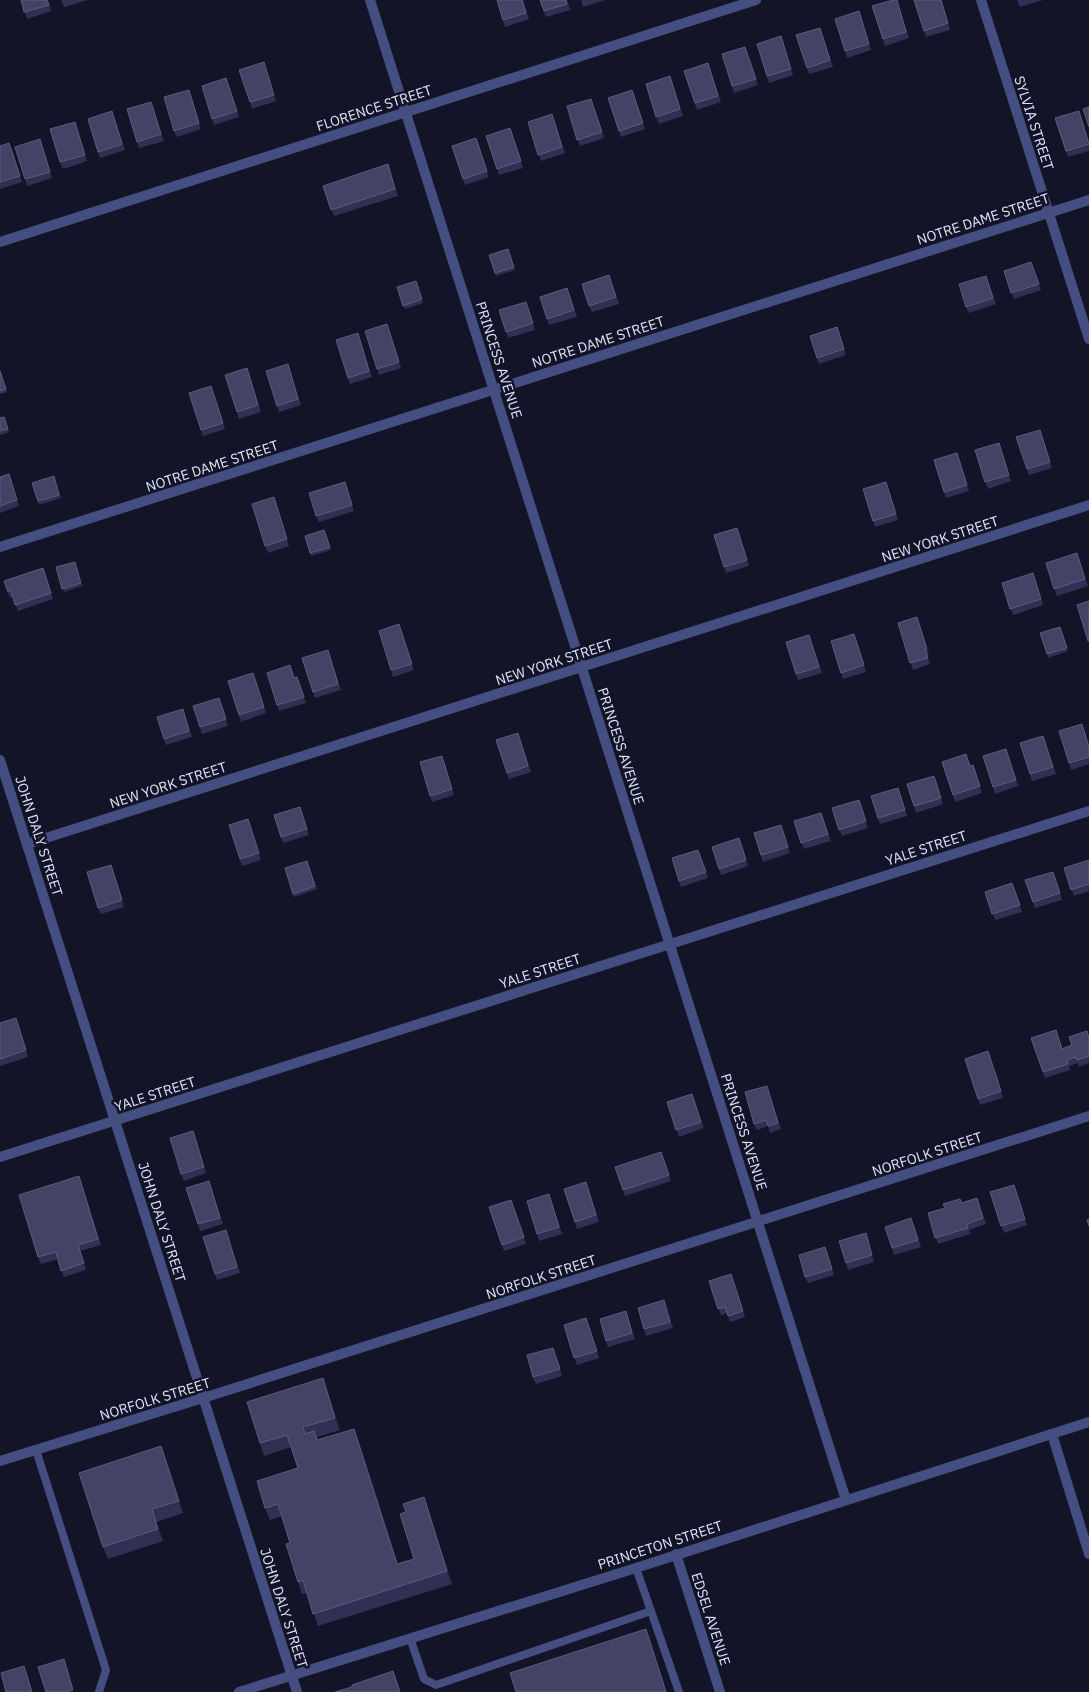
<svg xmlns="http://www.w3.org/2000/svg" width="1089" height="1692" viewBox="0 0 1089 1692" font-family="'IBM Plex Sans',sans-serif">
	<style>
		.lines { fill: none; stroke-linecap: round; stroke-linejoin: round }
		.service { stroke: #454e81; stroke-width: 8 }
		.minor { stroke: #454e81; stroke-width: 10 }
		.wall { fill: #303054 }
		.shaded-wall { fill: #1d1d3b }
		.building { fill: #434366; stroke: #5b5c7d }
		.labels { text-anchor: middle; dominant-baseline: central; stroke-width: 5; stroke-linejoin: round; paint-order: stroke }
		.street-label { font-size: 14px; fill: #dfe1fb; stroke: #141428 }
	</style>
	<rect width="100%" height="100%" fill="#141428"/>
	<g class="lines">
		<g class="service">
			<path d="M36,1450L106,1670L99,1692"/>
			<path d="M651,1611L679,1692"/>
			<path d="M410,1638L424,1679L436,1685L651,1611L636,1568"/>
		</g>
		<g class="minor">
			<path d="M370,0L846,1500"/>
			<path d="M981,0L1089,339"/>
			<path d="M0,242L756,0"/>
			<path d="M0,547L1089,200"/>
			<path d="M0,760L297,1692"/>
			<path d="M27,844L1089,505"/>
			<path d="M0,1157L1089,811"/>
			<path d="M1052,1434L1089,1554"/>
			<path d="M0,1461L203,1398L1089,1116"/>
			<path d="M676,1554L720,1692"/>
			<path d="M239,1692L636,1568L1089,1422"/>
		</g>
	</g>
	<g class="wall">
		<path d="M21,0H48L51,11L27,19Z"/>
		<path d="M61,0H88L64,7Z"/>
		<path d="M523,0L529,19L505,27L503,20Z"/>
		<path d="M540,0H567L570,10L546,17Z"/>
		<path d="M581,0H605L583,7Z"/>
		<path d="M897,0L909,38L885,46L872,6Z"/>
		<path d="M914,0H941L950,30L926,37Z"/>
		<path d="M1017,0H1043L1020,7Z"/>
		<path d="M859,11L871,50L847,58L835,19Z"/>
		<path d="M820,28L833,67L809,74L796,35Z"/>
		<path d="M781,36L793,75L769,83L757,44Z"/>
		<path d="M745,47L758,85L734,93L722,54Z"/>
		<path d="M264,62L276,101L252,109L250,102Z"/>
		<path d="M708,63L721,102L697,110L684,71Z"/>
		<path d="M670,76L683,116L659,124L646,84Z"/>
		<path d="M226,78L239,117L214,125L212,119Z"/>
		<path d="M632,90L645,129L621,137L608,98Z"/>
		<path d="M191,96L201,129L177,137L174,131Z"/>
		<path d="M591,99L604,138L580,146L567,106Z"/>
		<path d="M151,102L164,141L139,148L137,142Z"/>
		<path d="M112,111L125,150L100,158L98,152Z"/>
		<path d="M552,114L565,153L541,161L528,122Z"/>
		<path d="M1055,118L1089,141V151L1068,157Z"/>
		<path d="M75,122L87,161L63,169L60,162Z"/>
		<path d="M510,128L523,168L499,175L486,136Z"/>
		<path d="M476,138L489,177L465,185L452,146Z"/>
		<path d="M0,146L12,149L22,182L0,189Z"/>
		<path d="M42,146L52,178L27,186L25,179Z"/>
		<path d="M388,164L398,196L334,216L323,186Z"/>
		<path d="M508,249L515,270L496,276L489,255Z"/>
		<path d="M1031,262L1041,290L1014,299L1004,271Z"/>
		<path d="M609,275L619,304L592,312L589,306Z"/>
		<path d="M986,276L996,304L969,313L966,307Z"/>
		<path d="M416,281L423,303L405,309L397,287Z"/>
		<path d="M567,288L577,317L549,325L540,297Z"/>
		<path d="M526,302L535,330L508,338L499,310Z"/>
		<path d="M837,327L846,355L819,364L810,336Z"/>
		<path d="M389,331L401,368L379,375L377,369Z"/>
		<path d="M360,340L372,377L350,384L348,378Z"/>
		<path d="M288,364L301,405L279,412L266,371Z"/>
		<path d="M247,368L261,412L239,419L237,412Z"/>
		<path d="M0,371L7,392L0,394Z"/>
		<path d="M211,386L225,429L203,436L201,430Z"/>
		<path d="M4,417L9,432L0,435V418Z"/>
		<path d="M1040,430L1052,468L1029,475L1016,437Z"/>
		<path d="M999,443L1011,481L988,489L975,450Z"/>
		<path d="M957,453L969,491L946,498L944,492Z"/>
		<path d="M9,474L19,506L0,513V477Z"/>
		<path d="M54,476L61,498L39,505L32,483Z"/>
		<path d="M345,482L354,511L319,522L316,516Z"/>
		<path d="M886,482L898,520L875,527L863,489Z"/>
		<path d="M274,497L289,546L268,553L265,546Z"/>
		<path d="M737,528L749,566L726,573L724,567Z"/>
		<path d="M324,530L331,550L311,556L305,536Z"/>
		<path d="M1077,553L1088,586L1057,596L1046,563Z"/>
		<path d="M75,562L82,586L64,592L56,567Z"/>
		<path d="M43,568L53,599L18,611L13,597L10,598L4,581Z"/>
		<path d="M1033,573L1043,605L1013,615L1002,583Z"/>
		<path d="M917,617L929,655H927L930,664L913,670L898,623Z"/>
		<path d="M1060,627L1068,651L1048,658L1047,654Z"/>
		<path d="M401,631L414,670L393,677L391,670Z"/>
		<path d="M854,634L866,672L843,679L841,673Z"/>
		<path d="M809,635L822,673L798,680L796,674Z"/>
		<path d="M328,650L341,690L315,698L302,658Z"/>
		<path d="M253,673L266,713L241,722L228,681Z"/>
		<path d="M297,677L306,703L279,711L277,705L294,678Z"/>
		<path d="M221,704L228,726L202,734L200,727Z"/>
		<path d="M183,709L192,737L166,745L164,739Z"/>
		<path d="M518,733L531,772L509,779L507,773Z"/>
		<path d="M1043,736L1056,774L1032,781L1030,774Z"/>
		<path d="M1089,746V764L1071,770L1069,763Z"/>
		<path d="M1006,749L1018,786L995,794L983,756Z"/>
		<path d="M444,762L454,795L432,802L430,796Z"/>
		<path d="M942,762L970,766L973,765L982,793L955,802Z"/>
		<path d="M934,776L943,804L916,813L907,784Z"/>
		<path d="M898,788L907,816L880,824L871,796Z"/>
		<path d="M859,800L868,828L842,836L832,808Z"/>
		<path d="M300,807L309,835L283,843L281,837Z"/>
		<path d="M821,813L831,841L804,849L794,821Z"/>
		<path d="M248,819L261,860L242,866L229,825Z"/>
		<path d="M781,825L790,853L763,862L754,833Z"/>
		<path d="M739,838L748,866L721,875L712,847Z"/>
		<path d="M698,850L708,878L681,887L672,858Z"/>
		<path d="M1089,860V891L1074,896L1064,868Z"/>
		<path d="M307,861L317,889L294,897L285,868Z"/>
		<path d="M113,871L124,907L101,914L98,908Z"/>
		<path d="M1053,872L1062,900L1035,908L1025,880Z"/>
		<path d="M1012,883L1022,912L995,920L985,892Z"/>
		<path d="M16,1018L28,1057L0,1066V1023Z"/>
		<path d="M1089,1037V1063L1079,1067L1078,1063L1069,1066L1070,1070L1045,1078L1031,1038L1062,1048L1072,1045Z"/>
		<path d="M988,1051L1003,1098L980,1105L965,1059Z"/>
		<path d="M769,1092L781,1129L770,1133L768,1126L757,1130L754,1124Z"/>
		<path d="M692,1094L704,1128L679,1137L667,1102Z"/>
		<path d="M195,1137L206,1173L184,1181L181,1174Z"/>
		<path d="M661,1152L671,1181L625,1196L615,1167Z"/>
		<path d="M79,1176L101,1245L80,1251L86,1270L64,1277L58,1259L41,1264L38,1257Z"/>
		<path d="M586,1182L599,1222L577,1229L564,1189Z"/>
		<path d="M1014,1185L1027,1225L1004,1233L990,1192Z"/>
		<path d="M211,1187L223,1224L200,1231L198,1224Z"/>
		<path d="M549,1194L562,1234L539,1241L527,1201Z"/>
		<path d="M977,1198L986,1224L969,1230L970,1234L938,1244L928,1213Z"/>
		<path d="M511,1200L526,1244L504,1251L489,1207Z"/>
		<path d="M914,1225L921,1247L894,1255L892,1248Z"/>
		<path d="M228,1237L240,1273L217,1280L215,1274Z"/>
		<path d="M868,1240L874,1262L848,1270L846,1263Z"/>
		<path d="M827,1253L834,1275L808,1283L805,1277Z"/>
		<path d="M731,1274L745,1317L730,1322L727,1313L721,1315L709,1281Z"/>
		<path d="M666,1306L673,1328L646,1336L644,1329Z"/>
		<path d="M626,1311L635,1339L608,1347L606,1341Z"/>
		<path d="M586,1318L599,1358L577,1365L564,1325Z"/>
		<path d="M555,1354L562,1376L536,1384L533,1377Z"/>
		<path d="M327,1390L340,1430L317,1437L318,1440L359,1441L398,1564L414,1559L406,1512L424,1497L452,1584L318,1626L307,1593L302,1594L298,1582L290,1543L282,1516L270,1520L265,1508L298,1468L291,1447L264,1456L260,1443Z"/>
		<path d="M161,1446L183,1513L156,1522L163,1541L108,1559L103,1547Z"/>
	</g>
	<g class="shaded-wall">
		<path d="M323,1378L327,1390L340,1430L335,1418Z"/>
		<path d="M354,1429L359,1441L402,1576L397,1564Z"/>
		<path d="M161,1446L166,1459L183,1513L179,1501Z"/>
		<path d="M424,1497L428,1509L452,1584L447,1571Z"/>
		<path d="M646,1629L667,1692H666Z"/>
	</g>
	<g class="building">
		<path d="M21,0H47L49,5L24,12Z"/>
		<path d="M497,0H522L526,13L503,20Z"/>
		<path d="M540,0H566L567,4L544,11Z"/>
		<path d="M893,0H897L906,32L883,39L872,6Z"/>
		<path d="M914,0H941L948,23L924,31Z"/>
		<path d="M859,11L869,44L845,51L835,19Z"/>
		<path d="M820,28L830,60L807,68L796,35Z"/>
		<path d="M781,36L791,69L767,76L757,44Z"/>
		<path d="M745,47L756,79L732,86L722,54Z"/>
		<path d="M264,62L274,95L250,102L239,70Z"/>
		<path d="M708,63L718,96L695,103L684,71Z"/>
		<path d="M670,76L680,109L656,117L646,84Z"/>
		<path d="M226,78L237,111L212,119L202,86Z"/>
		<path d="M189,90L199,123L174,131L164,97Z"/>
		<path d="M632,90L643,123L619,131L608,98Z"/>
		<path d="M591,99L602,132L577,140L567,106Z"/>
		<path d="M151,102L161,134L137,142L127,109Z"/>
		<path d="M1089,107V127L1083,109Z"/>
		<path d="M112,111L122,144L98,152L88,119Z"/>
		<path d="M1079,111L1089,144L1066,151L1055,118Z"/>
		<path d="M552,114L562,147L538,155L528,122Z"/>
		<path d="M75,122L85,155L60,162L50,129Z"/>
		<path d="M510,128L521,161L497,169L486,136Z"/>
		<path d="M476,138L487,171L463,179L452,146Z"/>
		<path d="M40,139L50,172L25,179L15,147Z"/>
		<path d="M9,143L20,176L0,182V146Z"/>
		<path d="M388,164L395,189L331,210L323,186Z"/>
		<path d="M508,249L514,267L495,273L489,255Z"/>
		<path d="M1031,262L1039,284L1011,293L1004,271Z"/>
		<path d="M609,275L616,297L589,306L582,284Z"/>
		<path d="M986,276L993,298L966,307L959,284Z"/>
		<path d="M416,281L422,299L403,306L397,287Z"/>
		<path d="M567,288L574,310L547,319L540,297Z"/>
		<path d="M526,302L533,323L506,332L499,310Z"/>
		<path d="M387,324L399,362L377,369L365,331Z"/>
		<path d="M837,327L844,349L817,358L810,336Z"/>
		<path d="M358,333L369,371L348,378L336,340Z"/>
		<path d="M288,364L298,399L277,406L266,371Z"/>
		<path d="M247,368L258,405L237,412L225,375Z"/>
		<path d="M0,371L6,389L0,391Z"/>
		<path d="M211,386L223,423L201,430L189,393Z"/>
		<path d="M4,417L8,429L0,431V418Z"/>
		<path d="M1040,430L1050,462L1027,469L1016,437Z"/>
		<path d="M999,443L1009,475L985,482L975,450Z"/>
		<path d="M957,453L967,485L944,492L934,460Z"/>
		<path d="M9,474L17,500L0,506V477Z"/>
		<path d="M54,476L59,495L38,501L32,483Z"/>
		<path d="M345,482L352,505L316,516L309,493Z"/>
		<path d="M886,482L896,514L873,521L863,489Z"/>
		<path d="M274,497L287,539L265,546L252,504Z"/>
		<path d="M737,528L747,560L724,567L714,535Z"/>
		<path d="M324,530L330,547L310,553L305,536Z"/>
		<path d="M1077,553L1085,579L1054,589L1046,563Z"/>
		<path d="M75,562L81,583L62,589L56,567Z"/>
		<path d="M43,568L51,593L15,605L11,590L8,592L4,581Z"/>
		<path d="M1033,573L1041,599L1010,609L1002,583Z"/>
		<path d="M1089,601V641H1088L1077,605Z"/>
		<path d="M917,617L927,649H925L928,658L910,663L898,623Z"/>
		<path d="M399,624L412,664L391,670L379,631Z"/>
		<path d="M1060,627L1067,648L1047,654L1040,633Z"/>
		<path d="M854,634L864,665L841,673L831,641Z"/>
		<path d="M809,635L819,667L796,674L786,642Z"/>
		<path d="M328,650L338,684L313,692L302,658Z"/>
		<path d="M290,665L294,678L297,677L304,697L277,705L267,673Z"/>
		<path d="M253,673L264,707L239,715L228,681Z"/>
		<path d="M219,698L226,719L200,727L193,706Z"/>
		<path d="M183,709L189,731L164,739L157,717Z"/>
		<path d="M1082,724L1089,747V757L1069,763L1059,731Z"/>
		<path d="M518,733L528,766L507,773L496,740Z"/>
		<path d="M1043,736L1053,767L1030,774L1020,743Z"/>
		<path d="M1006,749L1016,780L993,787L983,756Z"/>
		<path d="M966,754L970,766L973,765L980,786L953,795L942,762Z"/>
		<path d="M442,756L452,789L430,796L420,762Z"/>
		<path d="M934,776L941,798L914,806L907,784Z"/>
		<path d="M898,788L905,810L878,818L871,796Z"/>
		<path d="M859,800L866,821L839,830L832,808Z"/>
		<path d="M300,807L307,829L281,837L274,815Z"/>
		<path d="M821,813L828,834L801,843L794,821Z"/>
		<path d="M248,819L259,853L240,859L229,825Z"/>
		<path d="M781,825L788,847L761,855L754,833Z"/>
		<path d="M739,838L746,860L719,869L712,847Z"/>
		<path d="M698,850L706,872L679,881L672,858Z"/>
		<path d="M1089,860V884L1071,890L1064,868Z"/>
		<path d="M307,861L315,886L293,894L285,868Z"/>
		<path d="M111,865L122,900L98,908L87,872Z"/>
		<path d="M1053,872L1060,893L1033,902L1025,880Z"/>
		<path d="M1012,883L1020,905L992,914L985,892Z"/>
		<path d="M16,1018L26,1050L0,1059V1023Z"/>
		<path d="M1056,1030L1062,1049L1072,1045L1069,1037L1087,1031L1089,1038V1056L1077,1060L1076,1057L1067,1060L1068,1064L1043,1072L1031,1038Z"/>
		<path d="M988,1051L1001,1091L978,1099L965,1059Z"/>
		<path d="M767,1086L778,1123L768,1126L766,1120L754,1124L745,1092Z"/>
		<path d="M692,1094L701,1122L676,1130L667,1102Z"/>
		<path d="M193,1131L204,1167L181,1174L170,1138Z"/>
		<path d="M661,1152L669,1175L623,1190L615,1167Z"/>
		<path d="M79,1176L98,1239L78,1245L84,1263L61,1271L56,1252L38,1257L19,1195Z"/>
		<path d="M209,1181L220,1218L198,1224L186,1188Z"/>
		<path d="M586,1182L596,1215L575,1222L564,1189Z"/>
		<path d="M1014,1185L1025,1219L1001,1226L990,1192Z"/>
		<path d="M549,1194L559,1227L537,1234L527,1201Z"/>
		<path d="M977,1198L983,1218L967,1224L968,1228L935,1238L928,1213L945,1208L943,1204L960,1199L962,1203Z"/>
		<path d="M511,1200L524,1237L502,1245L489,1207Z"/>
		<path d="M911,1218L918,1240L892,1248L885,1227Z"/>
		<path d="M1089,1219V1226L1087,1220Z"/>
		<path d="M226,1230L237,1267L215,1274L203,1237Z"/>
		<path d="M866,1233L872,1255L846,1263L839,1241Z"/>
		<path d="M825,1247L832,1269L805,1277L799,1255Z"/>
		<path d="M731,1274L743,1311L728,1316L725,1307L718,1309L709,1281Z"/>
		<path d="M664,1300L670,1322L644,1329L638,1308Z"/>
		<path d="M626,1311L632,1333L606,1341L600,1319Z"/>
		<path d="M586,1318L597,1351L574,1358L564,1325Z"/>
		<path d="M553,1348L560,1369L533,1377L527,1355Z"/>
		<path d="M323,1378L335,1418L303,1427L305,1434L314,1431L317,1440L354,1429L397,1564L414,1559L400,1514L406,1512L403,1504L424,1497L447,1571L313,1614L303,1580L298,1582L286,1544L290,1543L278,1504L265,1508L257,1481L298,1468L287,1435L260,1443L247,1402Z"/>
		<path d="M161,1446L179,1501L152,1509L158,1529L103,1547L79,1473Z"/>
		<path d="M646,1629L666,1692H516L510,1673Z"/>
		<path d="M64,1659L73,1690L66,1692H46L38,1667Z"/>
		<path d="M24,1666L32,1692H6L1,1673Z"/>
		<path d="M393,1671L400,1692H335L352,1687V1685Z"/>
	</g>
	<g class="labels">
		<g class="street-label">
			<text transform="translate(374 108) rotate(-18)">FLORENCE STREET</text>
			<text transform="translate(1034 123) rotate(72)">SYLVIA STREET</text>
			<text transform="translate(983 219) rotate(-18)">NOTRE DAME STREET</text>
			<text transform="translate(598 342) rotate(-18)">NOTRE DAME STREET</text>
			<text transform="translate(499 360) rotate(72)">PRINCESS AVENUE</text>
			<text transform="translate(212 466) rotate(-18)">NOTRE DAME STREET</text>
			<text transform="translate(940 539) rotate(-18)">NEW YORK STREET</text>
			<text transform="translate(554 662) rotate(-18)">NEW YORK STREET</text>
			<text transform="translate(621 746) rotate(72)">PRINCESS AVENUE</text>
			<text transform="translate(168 785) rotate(-18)">NEW YORK STREET</text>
			<text transform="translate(39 836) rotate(72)">JOHN DALY STREET</text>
			<text transform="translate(926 848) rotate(-18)">YALE STREET</text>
			<text transform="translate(540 971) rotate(-18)">YALE STREET</text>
			<text transform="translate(155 1094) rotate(-18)">YALE STREET</text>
			<text transform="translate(744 1132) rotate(72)">PRINCESS AVENUE</text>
			<text transform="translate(927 1154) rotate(-18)">NORFOLK STREET</text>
			<text transform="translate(162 1222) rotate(72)">JOHN DALY STREET</text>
			<text transform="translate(541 1277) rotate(-18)">NORFOLK STREET</text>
			<text transform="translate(155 1399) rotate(-17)">NORFOLK STREET</text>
			<text transform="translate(660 1545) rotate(-18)">PRINCETON STREET</text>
			<text transform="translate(284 1608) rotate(72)">JOHN DALY STREET</text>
			<text transform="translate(711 1619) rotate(72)">EDSEL AVENUE</text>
		</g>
	</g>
</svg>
